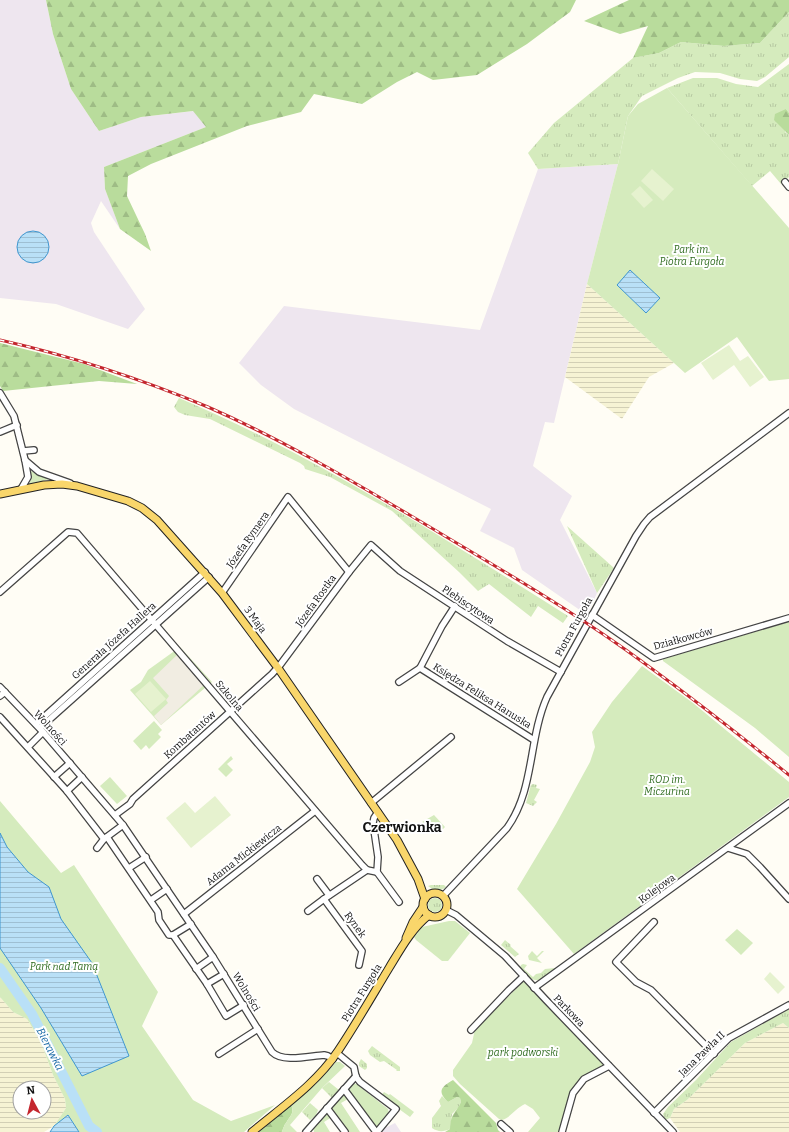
<svg xmlns="http://www.w3.org/2000/svg" width="789" height="1132" viewBox="0 0 789 1132" font-family="Bitter,serif">
	<style>
		.industrial { fill: #eee6ef }
		.farmland { fill: url(#farmland-rules); fill-rule: evenodd }
		.grass { fill: url(#grass-tufts) }
		.forest { fill: url(#forest-firs) }
		.park { fill: #d5ebbd }
		.pitch { fill: #e6f2cf }
		.plaza { fill: #f1ede2 }
		.water { fill: url(#water-rules); stroke: #3f96cf }
		.lines { fill: none; stroke-linecap: round; stroke-linejoin: round }
		.river { stroke: #b9e0f7; stroke-width: 10 }
		.minor-casing { stroke: #444; stroke-width: 8 }
		.major-casing { stroke: #222; stroke-width: 9 }
		.minor { stroke: #fff; stroke-width: 5.5 }
		.major { stroke: #f9d66b; stroke-width: 7 }
		.rail-casing { stroke: #c4262e; stroke-width: 3 }
		.rail { stroke: #fff; stroke-width: 1.5; stroke-dasharray: 4.5; stroke-linecap: butt }
		.labels { text-anchor: middle; dominant-baseline: central; stroke-width: 4; stroke-linejoin: round; paint-order: stroke }
		.park-label { font-size: 10px; font-style: italic; fill: #2f6b1f; stroke: #fff }
		.street-label { font-size: 10px; fill: #111; stroke: #fff }
		.water-label { font-size: 11px; font-style: italic; fill: #1768a6; stroke: #fff }
		.district-label { font-size: 14px; font-weight: bold; fill: #111; stroke: #fff }
	</style>
	<defs>
		<pattern id="farmland-rules" width="6" height="5" patternUnits="userSpaceOnUse"><rect width="6" height="5" fill="#f6f3d4"/><path d="M0 2.5h6" fill="none" stroke="#d2cfb5"/></pattern>
		<pattern id="grass-tufts" width="24" height="20" patternUnits="userSpaceOnUse"><rect width="24" height="20" fill="#d5ebbd"/><path d="M3 7l-1-3M5 7V3M7 7l1-3M15 17l-1-3M17 17v-4M19 17l1-3" fill="none" stroke="#b6c8a1"/></pattern>
		<pattern id="forest-firs" width="22" height="20" patternUnits="userSpaceOnUse"><rect width="22" height="20" fill="#b9dc9c"/><path d="M5 1l3.5 6h-7zM16 11l3.5 6h-7z" fill="#9ebc85"/></pattern>
		<pattern id="water-rules" width="6" height="5" patternUnits="userSpaceOnUse"><rect width="6" height="5" fill="#b9e0f7"/><path d="M0 2.5h6" fill="none" stroke="#9ebfd3"/></pattern>
	</defs>
	<rect width="100%" height="100%" fill="#fffdf5"/>
	<g class="industrial">
		<path d="M0,0H46L53,34L71,89L99,131L141,117L194,111L206,127L104,167L105,189L120,229L101,201L91,223L94,232L145,309L128,329L56,304L0,298Z"/>
		<path d="M618,164L587,284L554,423L545,422L533,466L572,496L560,520L597,593L587,615L522,570L514,548L480,531L491,509L294,409L261,385L239,363L284,306L480,330L538,169Z"/>
		<path d="M395,1123L401,1132H380L386,1125L387,1127Z"/>
	</g>
	<g class="farmland">
		<path d="M587,284L674,363L649,377L622,419L565,377Z"/>
		<path d="M0,997L13,1012L27,1019L41,1042L53,1075L65,1099L66,1108L54,1126L44,1132H0ZM20,1088H44V1112H20Z"/>
		<path d="M783,1023L789,1028V1132H680L670,1118L674,1109L687,1100L745,1043Z"/>
	</g>
	<g class="grass">
		<path d="M789,12V57L765,77L757,81L740,79L720,73L695,72L678,78L642,96L628,116L618,164L538,169L528,153L554,123L633,58L659,53L681,42L724,46L760,43Z"/>
		<path d="M789,64V113L786,109L785,132L789,135V177L781,184L770,171L752,186L667,88L693,78H717L736,84L758,87Z"/>
		<path d="M179,398C316,456 442,537 568,616L563,623L538,606L531,617L489,584L478,591L459,572L392,511L330,477L305,469L304,466L300,463L210,419L185,415L178,412L174,407Z"/>
		<path d="M31,471L41,476L50,479L29,484L31,479Z"/>
		<path d="M567,526L614,568L597,593Z"/>
		<path d="M533,784L537,785L536,788L540,789L534,800L537,802L533,806L526,803L531,785Z"/>
		<path d="M431,885H444L446,887C440,892 434,891 428,886Z"/>
		<circle cx="435" cy="905" r="7"/>
		<path d="M505,940L511,945L510,946L519,954L515,957L501,945Z"/>
		<path d="M532,951L537,956L542,951H544L537,958L542,963L529,960L528,956Z"/>
		<path d="M523,964L527,965L524,969L533,977L536,974L541,973L545,969L555,968L556,970C538,982 536,986 520,968L521,965Z"/>
		<path d="M789,1009V1028L783,1023L745,1043L687,1100L674,1109L670,1118L665,1120L663,1114L668,1107L696,1080L731,1042Z"/>
		<path d="M372,1046L400,1067V1071H396L397,1070L384,1061L380,1062L370,1055L368,1051Z"/>
		<path d="M361,1059L367,1064V1068L365,1070L359,1066V1063Z"/>
		<path d="M329,1082L339,1090L332,1098L322,1088Z"/>
		<path d="M384,1092L389,1095L390,1094L414,1112L410,1117L381,1096Z"/>
		<path d="M442,1096L448,1102L457,1097L460,1098L461,1102L458,1108L452,1114L450,1129C443,1132 438,1132 432,1128V1118L441,1106L439,1101Z"/>
		<path d="M310,1103L318,1110L316,1115L310,1120L302,1112Z"/>
	</g>
	<g class="forest">
		<path d="M46,0H576L570,12L527,44L477,75L433,80L417,72L397,82L362,104L314,94L301,112L247,126L151,164L128,176L127,196L145,234L151,251L120,229L105,189L104,167L206,127L193,111L141,117L99,131L71,89L53,34Z"/>
		<path d="M629,0H789V12L760,43L724,46L681,42L659,53L633,58L648,26L620,34L584,21Z"/>
		<path d="M786,109L789,113V135L774,120L775,114Z"/>
		<path d="M0,343L84,364L137,384L99,381L3,391L0,386Z"/>
		<path d="M453,1080L496,1123L498,1130L500,1132H445L450,1129C451,1112 455,1115 461,1102L460,1098L457,1097L448,1102C437,1091 441,1087 453,1080Z"/>
		<path d="M291,1105C295,1113 290,1116 286,1123C284,1125 283,1129 282,1132H259Z"/>
	</g>
	<g class="park">
		<path d="M667,88L789,228V379L769,381L737,337L685,373L587,284L618,164L628,116L638,104Z"/>
		<path d="M789,622V757L755,728L663,661V659Z"/>
		<path d="M180,647L212,682L161,725L130,690L141,682L148,670Z"/>
		<path d="M642,666L693,703L789,782V797L574,954L517,889L556,824L590,762L595,747L592,732L612,702Z"/>
		<path d="M154,721L162,730L158,734L161,737L149,749L146,745L141,750L133,741Z"/>
		<path d="M231,756L233,759L227,764L233,770L226,777L218,769Z"/>
		<path d="M110,777L127,796L117,804L100,786Z"/>
		<path d="M0,801L61,873L74,865L158,992L142,1026L193,1100L231,1121L275,1105L244,1132H79L68,1115L54,1126L66,1108L65,1099L53,1075L41,1042L27,1019L13,1012L0,997Z"/>
		<path d="M434,815L445,827L443,829L432,828L422,822Z"/>
		<path d="M449,921H455L470,933L448,961H442L416,940L414,937L422,927Z"/>
		<path d="M737,929L753,943L741,955L725,940Z"/>
		<path d="M524,981L604,1063L602,1068L577,1090L565,1132H528L540,1118L533,1109L525,1104C516,1108 511,1117 502,1120L499,1119L460,1084L453,1076V1070L472,1043L475,1029Z"/>
		<path d="M336,1062H340L345,1066L322,1088L290,1125L297,1132H282C283,1129 284,1125 286,1123C290,1116 295,1113 291,1105L316,1084Z"/>
		<path d="M353,1083L359,1085V1086L388,1109L389,1114L379,1126H374L348,1090V1088Z"/>
		<path d="M344,1094L348,1099L341,1103L360,1132H347L332,1109L331,1107Z"/>
		<path d="M329,1112L332,1117L324,1122L330,1132H314L313,1127L326,1113Z"/>
	</g>
	<g class="pitch">
		<path d="M652,169L674,189L663,201L641,181Z"/>
		<path d="M640,186L653,200L644,208L631,194Z"/>
		<path d="M729,345L740,361L748,356L764,377L750,387L734,365L713,380L701,363Z"/>
		<path d="M150,681L166,699L151,712L135,694Z"/>
		<path d="M215,796L231,815L191,848L166,818L185,802L195,813Z"/>
		<path d="M770,972L785,987L778,994L764,979Z"/>
	</g>
	<path class="plaza" d="M178,654L205,684L161,725L154,716L168,703L166,700L169,696L153,678Z"/>
	<g class="water">
		<circle cx="33" cy="247" r="16"/>
		<path d="M630,270L660,298L646,313L617,285Z"/>
		<path d="M0,833L7,847L28,872L49,887L61,919L92,963L129,1056L82,1076L41,1008L0,948Z"/>
		<path d="M68,1115L79,1132H50L54,1126Z"/>
	</g>
	<g class="lines">
		<path class="river" d="M0,968L32,1014L89,1126L97,1132"/>
		<g class="minor-casing">
			<g id="minor">
				<path d="M785,182L789,187"/>
				<path d="M0,393L14,416L25,460L28,477L21,489"/>
				<path d="M0,432L17,425"/>
				<path d="M23,451L34,450"/>
				<path d="M25,460L39,472L70,483"/>
				<path d="M0,592L68,532L77,533L362,865L367,870L377,872L378,857L373,823L374,818L378,812"/>
				<path d="M222,593L288,497L349,572"/>
				<path d="M455,606L442,626L420,668L534,740"/>
				<path d="M592,615L654,658L789,618"/>
				<path d="M399,682L420,668"/>
				<path d="M0,687L43,732L123,825L213,957L272,1052C283,1063 309,1056 324,1055L328,1056L333,1059"/>
				<path d="M0,696L5,692"/>
				<path d="M0,717L67,791L104,839"/>
				<path d="M36,724L205,572"/>
				<path d="M40,728L209,577"/>
				<path d="M28,747L43,732"/>
				<path d="M54,777L70,763"/>
				<path d="M67,791L82,777"/>
				<path d="M371,803L451,737"/>
				<path d="M115,815L130,804L133,799L272,674L280,665L349,572L371,545L400,571L507,641L561,672"/>
				<path d="M107,837L158,912L159,920L169,935H173L207,984L226,1016L244,1005"/>
				<path d="M97,848L104,839L123,825"/>
				<path d="M728,848L747,854L760,867L789,899"/>
				<path d="M129,868L146,857"/>
				<path d="M377,872L399,902"/>
				<path d="M317,879L329,895"/>
				<path d="M443,896L507,828C535,789 528,740 547,697L636,536L644,524L650,517L789,413"/>
				<path d="M151,900L167,889"/>
				<path d="M446,910L456,915L505,956L546,1000L673,1132"/>
				<path d="M308,911L324,899"/>
				<path d="M184,914L315,811"/>
				<path d="M654,922L616,962L636,982L651,990L714,1054"/>
				<path d="M173,935L191,924"/>
				<path d="M359,965L362,951L324,899L367,870"/>
				<path d="M196,969L213,957"/>
				<path d="M207,984L224,974"/>
				<path d="M534,988L789,803"/>
				<path d="M471,1030L509,990L524,976"/>
				<path d="M337,1053L354,1067L356,1077L360,1082L396,1109L377,1132"/>
				<path d="M219,1054L258,1029"/>
				<path d="M344,1089L376,1132"/>
				<path d="M327,1108L345,1132"/>
				<path d="M654,1113L729,1038L789,1005"/>
				<path d="M501,1124L510,1132"/>
				<path d="M306,1132L356,1076"/>
				<path d="M562,1132L573,1093L584,1079L609,1066"/>
			</g>
		</g>
		<g class="major-casing">
			<g id="major">
				<path d="M0,494L44,485L62,484L77,486L128,501L142,508L157,520L222,593L278,668L397,840L418,879L425,899"/>
				<circle cx="435" cy="905" r="12"/>
				<path d="M406,938L413,922L423,907"/>
				<path d="M252,1132C282,1107 316,1084 338,1051C356,1024 372,996 389,968C400,950 412,928 429,915"/>
			</g>
		</g>
		<use href="#minor" class="minor"/>
		<use href="#major" class="major"/>
		<g class="rail-casing">
			<path id="rail" d="M0,340C71,356 141,379 208,407C279,438 347,478 413,517C485,560 558,602 626,650C682,690 736,732 789,775"/>
		</g>
		<use href="#rail" class="rail"/>
	</g>
	<g class="labels">
		<g class="park-label">
			<text x="692" y="250">Park im.<tspan x="692" dy="12">Piotra Furgoła</tspan></text>
			<text x="667" y="780">ROD im.<tspan x="667" dy="12">Miczurina</tspan></text>
			<text x="64" y="967">Park nad Tamą</text>
			<text x="523" y="1053">park podworski</text>
		</g>
		<g class="street-label">
			<text transform="translate(248 540) rotate(-55)">Józefa Rymera</text>
			<text transform="translate(316 601) rotate(-54)">Józefa Rostka</text>
			<text transform="translate(468 605) rotate(34)">Plebiscytowa</text>
			<text transform="translate(255 620) rotate(54)">3 Maja</text>
			<text transform="translate(574 627) rotate(-61)">Piotra Furgoła</text>
			<text transform="translate(683 639) rotate(-15)">Działkowców</text>
			<text transform="translate(114 641) rotate(-42)">Generała Józefa Hallera</text>
			<text transform="translate(229 696) rotate(50)">Szkolna</text>
			<text transform="translate(482 696) rotate(32)">Księdza Feliksa Hanuska</text>
			<text transform="translate(50 728) rotate(48)">Wolności</text>
			<text transform="translate(190 735) rotate(-42)">Kombatantów</text>
			<text transform="translate(244 855) rotate(-38)">Adama Mickiewicza</text>
			<text transform="translate(657 889) rotate(-36)">Kolejowa</text>
			<text transform="translate(355 925) rotate(54)">Rynek</text>
			<text transform="translate(246 992) rotate(59)">Wolności</text>
			<text transform="translate(362 993) rotate(-58)">Piotra Furgoła</text>
			<text transform="translate(569 1011) rotate(46)">Parkowa</text>
			<text transform="translate(702 1054) rotate(-44)">Jana Pawła II</text>
		</g>
		<g class="water-label">
			<text transform="translate(50 1049) rotate(63)">Bierawka</text>
		</g>
		<g class="district-label">
			<text x="402" y="827">Czerwionka</text>
		</g>
	</g>
	<g transform="translate(32 1100) rotate(353)"><circle r="19" fill="#ffffff" stroke="#a0a0a0"/>
	<path d="M0-3L7 15L0 10L-7 15Z" fill="#c4262e"/>
	<text y="-6" font-size="11" font-weight="bold" text-anchor="middle" fill="#111111">N</text>
	</g>
</svg>
